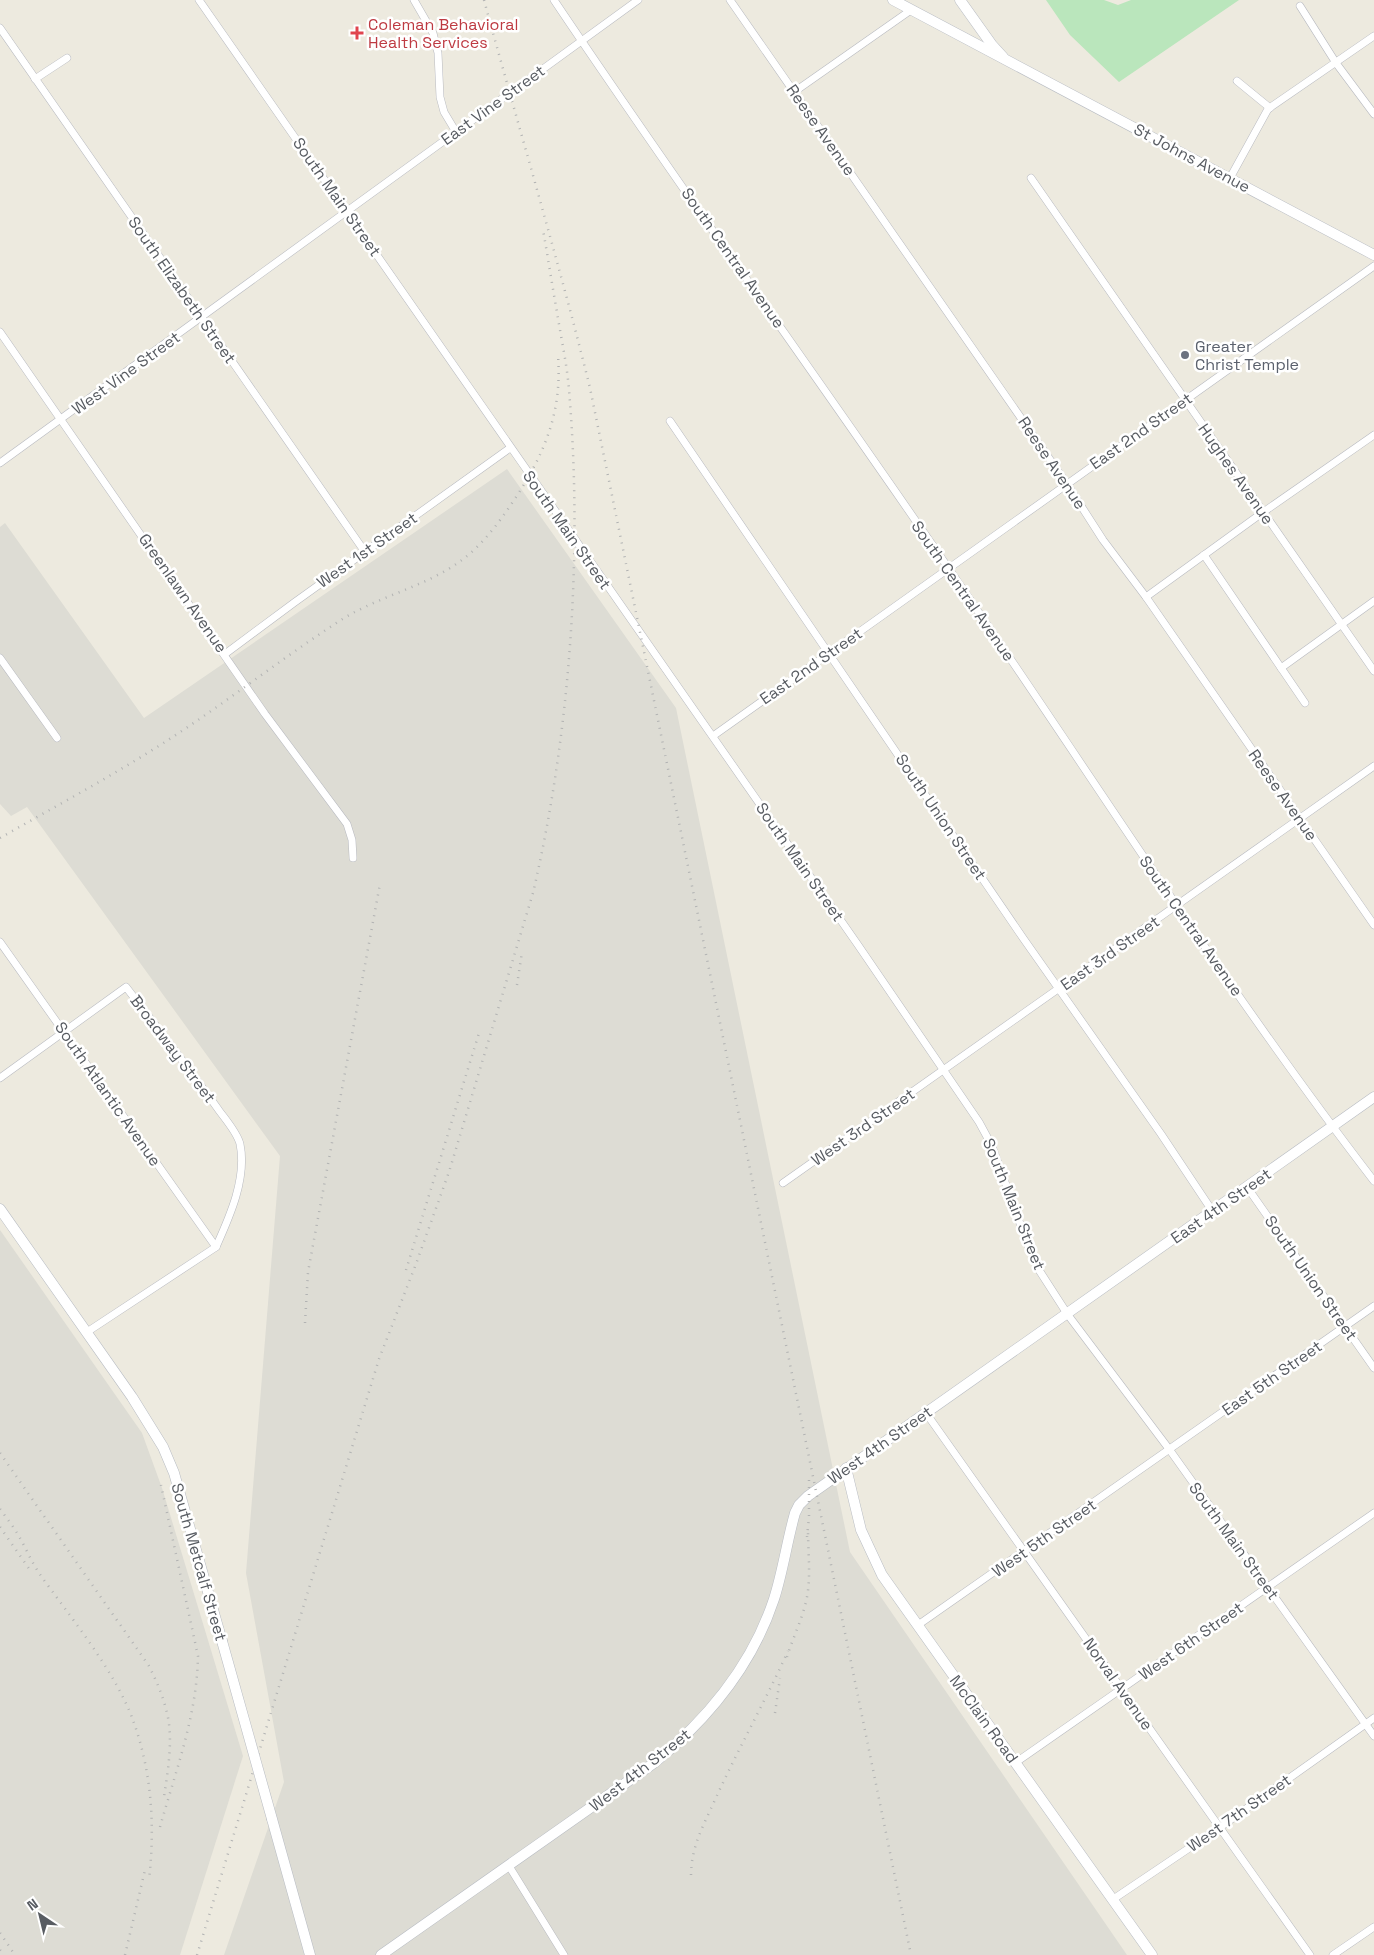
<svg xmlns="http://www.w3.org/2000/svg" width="1374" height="1955" viewBox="0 0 1374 1955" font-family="'Space Grotesk',sans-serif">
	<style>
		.industrial { fill: #dddcd4 }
		.green { fill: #bae6bc }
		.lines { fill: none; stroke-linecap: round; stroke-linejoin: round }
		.street-casing { stroke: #b8bac0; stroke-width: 8 }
		.secondary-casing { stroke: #b8bcc3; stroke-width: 11 }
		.street { stroke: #fff; stroke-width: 7 }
		.secondary { stroke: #fff; stroke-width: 10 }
		.rail { stroke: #b2b3b3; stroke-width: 2.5; stroke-dasharray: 1 6; stroke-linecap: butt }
		.secondary-bridge-casing { stroke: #b8bcc3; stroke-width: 11; stroke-linecap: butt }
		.secondary-bridge { stroke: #fff; stroke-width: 10 }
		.health-dot { fill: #e0444e; stroke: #fff; stroke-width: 2 }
		.worship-dot { fill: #6b7280; stroke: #fff; stroke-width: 2 }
		.labels { text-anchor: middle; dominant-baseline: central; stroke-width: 5; stroke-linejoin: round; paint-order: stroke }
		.health-label { font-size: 16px; fill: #be3a42; stroke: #fff; text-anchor: start }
		.street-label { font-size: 16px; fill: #585c62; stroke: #fff }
		.worship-label { font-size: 16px; fill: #5b616d; stroke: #fff; text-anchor: start }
	</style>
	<rect width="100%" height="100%" fill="#edeadf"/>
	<g class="industrial">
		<path d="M507,469L676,708L850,1552L1127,1955H224L284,1782L246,1573L280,1156L27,807L11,816L0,804V527L5,523L144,718Z"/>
		<path d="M0,1230L142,1433L162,1488L243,1756L180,1955H0Z"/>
	</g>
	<path class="green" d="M1046,0H1104L1118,5L1131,0H1239L1119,82L1070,35Z"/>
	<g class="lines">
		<g class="street-casing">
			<g id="street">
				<path d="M199,0L858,945L979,1122L992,1146L1027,1243L1039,1270L1068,1315L1169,1449L1374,1736"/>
				<path d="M414,0L433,33L438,53L440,97L444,112L456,132"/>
				<path d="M554,0C695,210 844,414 986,623C1114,810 1236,1002 1374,1181"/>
				<path d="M730,0L1067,484L1103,540L1146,597L1374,925"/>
				<path d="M1300,6L1336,63L1374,114"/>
				<path d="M0,28L365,552"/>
				<path d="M35,79L67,58"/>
				<path d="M1237,81L1270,108"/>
				<path d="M794,92L911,10"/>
				<path d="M1031,178L1374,671"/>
				<path d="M1230,178L1268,109L1374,36"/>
				<path d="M0,332L265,714L347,824L352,840L353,858"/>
				<path d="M670,421L1023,938L1161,1134L1213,1212"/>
				<path d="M0,463L638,0"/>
				<path d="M1204,555L1305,703"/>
				<path d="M1146,597L1262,513L1374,435"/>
				<path d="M225,654L295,602L510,448"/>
				<path d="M0,658L57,738"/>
				<path d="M1281,668L1374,601"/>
				<path d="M713,736L1374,266"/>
				<path d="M0,942L216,1247"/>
				<path d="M0,1078L126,987C157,1027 188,1067 218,1109C225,1119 237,1132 240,1144C247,1178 230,1216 216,1247L87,1332"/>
				<path d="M783,1183L1374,766"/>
				<path d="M1247,1187L1374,1368"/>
				<path d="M926,1413L1310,1955"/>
				<path d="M918,1625L1374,1306"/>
				<path d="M1015,1763L1374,1513"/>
				<path d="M509,1866L564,1955"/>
				<path d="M1112,1900L1219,1828L1374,1718"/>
				<path d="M1333,1955L1374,1927"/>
			</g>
		</g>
		<g class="secondary-casing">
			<g id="secondary">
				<path d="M893,0L1374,255"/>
				<path d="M960,0L992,45L1003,57"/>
				<path d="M0,1209L132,1397L163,1447L174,1473L222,1641"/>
				<path d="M846,1468L861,1530L882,1575L1152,1955"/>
				<path d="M272,1819L310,1955"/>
				<path d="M381,1955L654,1763C708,1719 752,1666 774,1599C783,1571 787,1541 795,1513L799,1505L808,1496L1374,1097"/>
			</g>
		</g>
		<use href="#street" class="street"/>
		<use href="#secondary" class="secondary"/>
		<g class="rail">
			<path d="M484,0C519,129 558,258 590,388L911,1955"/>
			<path d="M0,838C56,806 114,775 168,740C227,702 282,658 341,620C385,592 439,585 477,547C494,530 507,511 520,491C547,448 562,408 558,356"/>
			<path d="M517,985L522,952"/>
			<path d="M406,1270L479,1033"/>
			<path d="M305,1323L308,1272L380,884"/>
			<path d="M0,1453L149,1666C156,1680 162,1694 166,1709C174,1737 168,1769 164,1797"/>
			<path d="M0,1509C6,1517 12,1525 17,1533C25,1546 31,1561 39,1573C70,1617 117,1673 134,1723C152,1774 155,1827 149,1880"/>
			<path d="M0,1527L30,1570"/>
			<path d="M807,1537L809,1517V1477"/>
			<path d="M787,1657C793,1637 803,1618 807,1597C811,1576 808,1552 808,1530"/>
			<path d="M775,1713L780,1678"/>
			<path d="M160,1827C176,1770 197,1715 198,1656L161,1485"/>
			<path d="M691,1875C691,1848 703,1826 714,1802C737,1751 765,1702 788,1651"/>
			<path d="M0,1933L15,1955"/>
			<path d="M0,1950L4,1955"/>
			<path d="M125,1955L145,1870"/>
			<path d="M197,1955L379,1359L416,1264L449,1172L533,893C570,734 583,554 569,390C567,364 561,338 557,312C552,285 548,257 543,230"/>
		</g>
		<g class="secondary-bridge-casing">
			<path id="secondary-bridge" d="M222,1641L272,1819"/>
		</g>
		<use href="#secondary-bridge" class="secondary-bridge"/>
	</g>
	<path class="health-dot" d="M354.5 25.5h5v5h5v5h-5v5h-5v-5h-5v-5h5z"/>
	<circle class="worship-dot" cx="1185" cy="355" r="5"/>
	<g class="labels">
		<g class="health-label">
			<text x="368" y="24">Coleman Behavioral<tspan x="368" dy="18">Health Services</tspan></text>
		</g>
		<g class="street-label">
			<text transform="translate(493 105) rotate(-36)">East Vine Street</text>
			<text transform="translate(821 130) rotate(55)">Reese Avenue</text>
			<text transform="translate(1192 158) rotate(28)">St Johns Avenue</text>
			<text transform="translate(337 197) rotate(55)">South Main Street</text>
			<text transform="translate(733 258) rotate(55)">South Central Avenue</text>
			<text transform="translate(182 290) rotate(55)">South Elizabeth Street</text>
			<text transform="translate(126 373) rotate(-36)">West Vine Street</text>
			<text transform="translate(1141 431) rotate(-35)">East 2nd Street</text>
			<text transform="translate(1052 463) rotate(56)">Reese Avenue</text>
			<text transform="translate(1236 474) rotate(55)">Hughes Avenue</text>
			<text transform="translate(567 530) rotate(55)">South Main Street</text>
			<text transform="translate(367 550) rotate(-35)">West 1st Street</text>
			<text transform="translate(963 591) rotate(55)">South Central Avenue</text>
			<text transform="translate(183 593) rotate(55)">Greenlawn Avenue</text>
			<text transform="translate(811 666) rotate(-35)">East 2nd Street</text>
			<text transform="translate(1283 795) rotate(55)">Reese Avenue</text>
			<text transform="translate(941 817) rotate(56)">South Union Street</text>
			<text transform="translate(800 862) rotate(55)">South Main Street</text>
			<text transform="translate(1191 926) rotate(55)">South Central Avenue</text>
			<text transform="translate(1110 953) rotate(-35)">East 3rd Street</text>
			<text transform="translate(173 1049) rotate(53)">Broadway Street</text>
			<text transform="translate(108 1094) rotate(55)">South Atlantic Avenue</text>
			<text transform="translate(863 1127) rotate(-35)">West 3rd Street</text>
			<text transform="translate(1014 1204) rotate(68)">South Main Street</text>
			<text transform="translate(1221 1206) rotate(-35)">East 4th Street</text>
			<text transform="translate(1311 1278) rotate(55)">South Union Street</text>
			<text transform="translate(1272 1378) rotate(-35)">East 5th Street</text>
			<text transform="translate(880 1445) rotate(-35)">West 4th Street</text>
			<text transform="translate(1044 1538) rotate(-35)">West 5th Street</text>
			<text transform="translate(1234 1541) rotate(54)">South Main Street</text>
			<text transform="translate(199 1562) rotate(74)">South Metcalf Street</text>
			<text transform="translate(1191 1641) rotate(-35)">West 6th Street</text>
			<text transform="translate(1118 1684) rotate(55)">Norval Avenue</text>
			<text transform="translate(984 1719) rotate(54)">McClain Road</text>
			<text transform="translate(640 1770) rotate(-38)">West 4th Street</text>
			<text transform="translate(1239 1813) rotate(-35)">West 7th Street</text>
		</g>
		<g class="worship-label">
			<text x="1195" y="346">Greater<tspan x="1195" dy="18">Christ Temple</tspan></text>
		</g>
	</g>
	<g transform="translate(40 1915) rotate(325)" stroke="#ffffff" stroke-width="4" paint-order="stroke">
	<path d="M0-4L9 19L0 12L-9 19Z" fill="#585c62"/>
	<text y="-8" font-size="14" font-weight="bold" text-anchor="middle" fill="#585c62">N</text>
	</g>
</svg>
